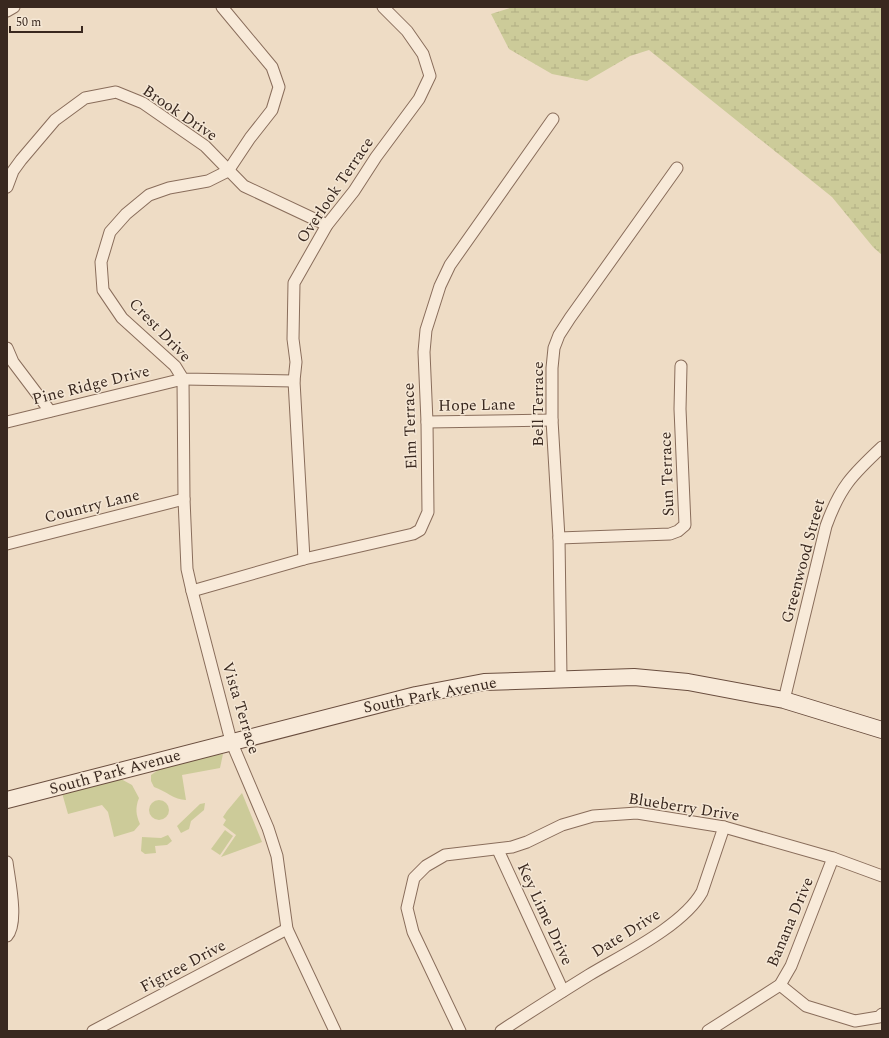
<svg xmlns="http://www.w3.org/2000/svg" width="889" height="1038" viewBox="0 0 889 1038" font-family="Spectral,serif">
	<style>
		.grass { fill: #cccb99 }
		.wetland { fill: url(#wetland-marsh) }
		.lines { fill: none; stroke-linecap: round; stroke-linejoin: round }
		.street-casing { stroke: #896d5b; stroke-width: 13 }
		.secondary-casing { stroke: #6a4e3f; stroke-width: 18 }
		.street { stroke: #f8ead9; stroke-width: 11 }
		.secondary { stroke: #f8ead9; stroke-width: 16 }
		.labels { text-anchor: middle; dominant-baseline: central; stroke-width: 3; stroke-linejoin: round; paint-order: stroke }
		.street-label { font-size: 16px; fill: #39281f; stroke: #f5e7d5 }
	</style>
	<defs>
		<pattern id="wetland-marsh" width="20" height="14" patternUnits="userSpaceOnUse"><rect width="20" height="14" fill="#cccb99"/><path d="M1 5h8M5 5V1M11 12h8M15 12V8" fill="none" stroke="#b0ae83"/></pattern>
	</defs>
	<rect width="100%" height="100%" fill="#eedcc5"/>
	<g class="grass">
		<path d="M223,754L220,768L182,775L186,800C174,800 166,791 154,787L151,781V775C171,760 199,757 223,754Z"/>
		<path d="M121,779L132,785L139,798C135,808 136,815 140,824L134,831L114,837L108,812L102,805L68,814L62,793Z"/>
		<path d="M242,793L262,842L221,857L236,835L223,825L226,820L223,817L227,811Z"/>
		<circle cx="159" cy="810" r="10"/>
		<path d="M205,803L204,810L191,821L189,829L181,833L177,826L200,804Z"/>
		<path d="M225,830L233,836L220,855L211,849Z"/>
		<path d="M168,835L172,841L167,845L155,846L156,853L145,854L141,851L142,837L161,838Z"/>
	</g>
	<path class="wetland" d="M513,7H882V255L873,247L832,197L649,50L630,56L587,81L552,74L509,49L491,14Z"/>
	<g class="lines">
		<g class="street-casing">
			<g id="street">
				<path d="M222,7L272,67L279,87L272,110L250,138L228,171L208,181L169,188L149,195L126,214L110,232L101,262L103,290L122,318L175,366L183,379L294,381"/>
				<path d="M7,11L14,7"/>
				<path d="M7,187L13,171L21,160L55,120L85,98L116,92L143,103L205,146L244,186L327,225"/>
				<path d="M7,348L13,362L50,411"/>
				<path d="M7,422L183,379L184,499L187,569L192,591L231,741L268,828L277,856L287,929L335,1031"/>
				<path d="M427,422L552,420"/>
				<path d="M559,538L670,534L678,531L685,525L680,409L681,366"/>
				<path d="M7,544L184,499"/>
				<path d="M304,559L294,381L296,362L293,339L294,283L327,225L354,191L376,157L419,99L430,76L423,54L407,31L383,7"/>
				<path d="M192,591L304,559L413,534L420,530L428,512L427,422L424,352L426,330L440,286L450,265L553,119"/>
				<path d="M561,678L559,538L552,420V368L554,348L559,335L570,318L677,168"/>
				<path d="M784,700L826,526C840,487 852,475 882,447"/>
				<path d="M498,850L563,991"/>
				<path d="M7,862C9,879 19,923 7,936"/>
				<path d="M780,985L806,1006L855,1021L879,1017L882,1014"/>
				<path d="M93,1031L287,929"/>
				<path d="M460,1031L413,932L407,908L414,878L426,866L445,855L512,847L527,842L562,825L593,816L637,813L724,827L833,858L882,876"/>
				<path d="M501,1031C530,1012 560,993 589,975C622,955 683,926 702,892L724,827"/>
				<path d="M708,1031L780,985L791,966L833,858"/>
			</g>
		</g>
		<g class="secondary-casing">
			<path id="secondary" d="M7,800L416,695L484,682L634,677L688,682L784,700L882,730"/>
		</g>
		<use href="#street" class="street"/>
		<use href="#secondary" class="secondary"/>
	</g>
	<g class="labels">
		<g class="street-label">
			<text transform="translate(180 113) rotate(34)">Brook Drive</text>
			<text transform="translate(335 190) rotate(-56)">Overlook Terrace</text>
			<text transform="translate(160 330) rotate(46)">Crest Drive</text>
			<text transform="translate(91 385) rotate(-14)">Pine Ridge Drive</text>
			<text transform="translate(538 404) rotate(-90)">Bell Terrace</text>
			<text transform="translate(477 405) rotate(-1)">Hope Lane</text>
			<text transform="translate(410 426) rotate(-92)">Elm Terrace</text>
			<text transform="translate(667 474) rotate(-92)">Sun Terrace</text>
			<text transform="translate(92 506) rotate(-14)">Country Lane</text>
			<text transform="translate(803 561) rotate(-75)">Greenwood Street</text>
			<text transform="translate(430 695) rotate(-11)">South Park Avenue</text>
			<text transform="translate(241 708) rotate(73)">Vista Terrace</text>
			<text transform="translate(115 772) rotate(-15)">South Park Avenue</text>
			<text transform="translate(684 807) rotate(9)">Blueberry Drive</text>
			<text transform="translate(545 914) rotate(65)">Key Lime Drive</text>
			<text transform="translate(790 922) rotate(-67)">Banana Drive</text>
			<text transform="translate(626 933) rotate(-32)">Date Drive</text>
			<text transform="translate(183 966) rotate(-28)">Figtree Drive</text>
		</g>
	</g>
	<rect width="889" height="1038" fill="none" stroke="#39281f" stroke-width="16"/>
	<path d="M10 26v6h72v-6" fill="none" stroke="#39281f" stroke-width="2"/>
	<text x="16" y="26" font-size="12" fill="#39281f" stroke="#f5e7d5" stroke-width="3" paint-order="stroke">50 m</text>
</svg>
